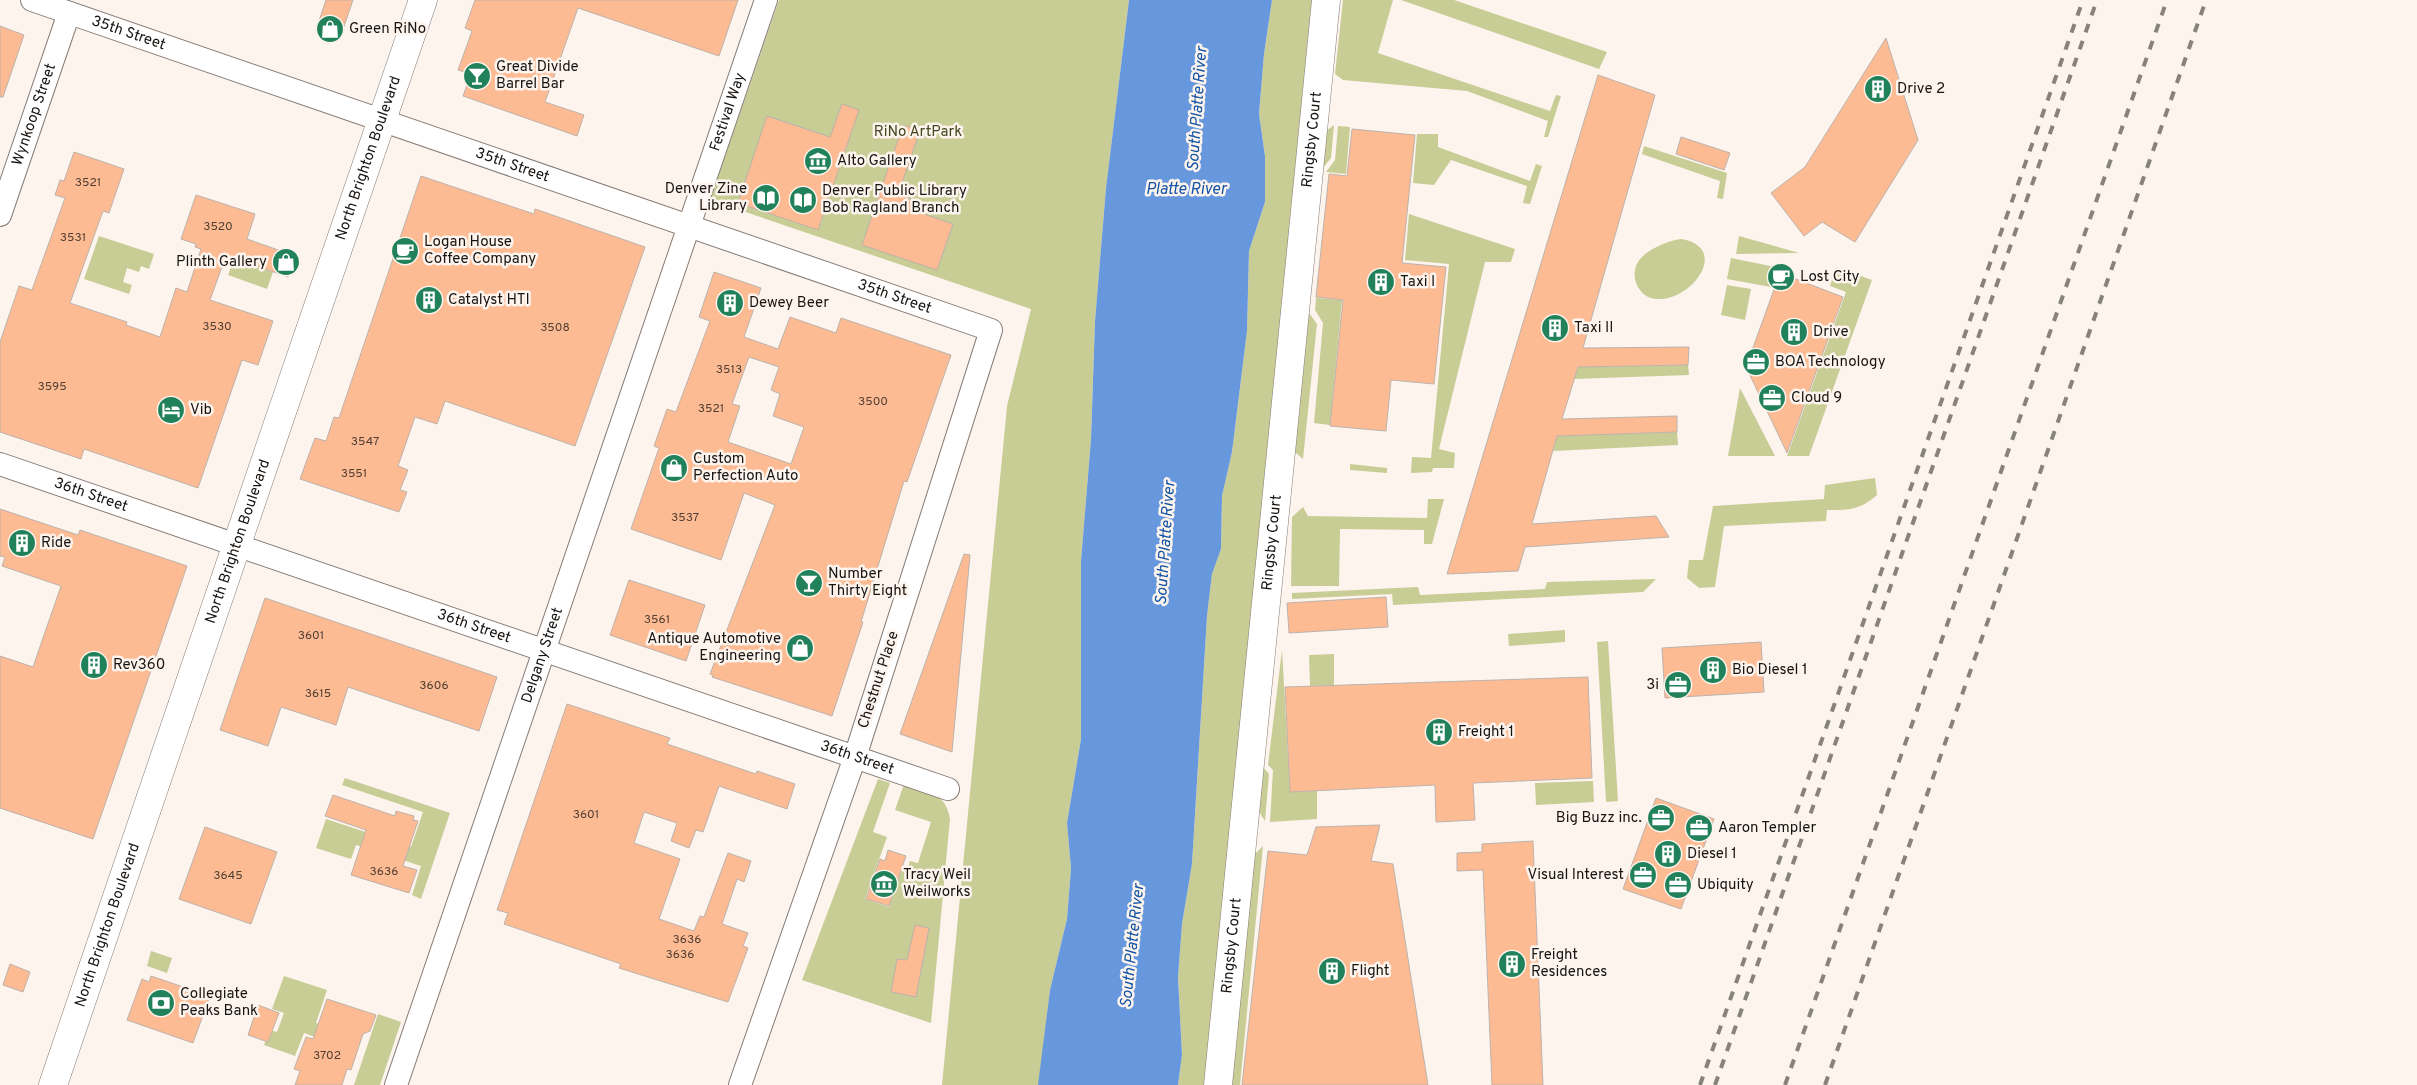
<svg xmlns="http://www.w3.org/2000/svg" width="2417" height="1085" viewBox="0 0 2417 1085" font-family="Overpass,sans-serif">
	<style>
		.green { fill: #c8cc95 }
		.water { fill: #6798dd }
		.building { fill: #fcbb93; stroke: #bdb2ab; fill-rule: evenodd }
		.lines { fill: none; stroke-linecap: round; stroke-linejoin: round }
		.street-casing { stroke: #867b75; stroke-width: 24 }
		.secondary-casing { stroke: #867b75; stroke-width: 29 }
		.street { stroke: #fff; stroke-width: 22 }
		.secondary { stroke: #fff; stroke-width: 28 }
		.rail { stroke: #88827d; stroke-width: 4; stroke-dasharray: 9 9; stroke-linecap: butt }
		.labels { text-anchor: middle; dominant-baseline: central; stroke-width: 5; stroke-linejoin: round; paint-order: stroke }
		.number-label { font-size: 12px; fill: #513e32 }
		.poi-label { font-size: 15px; fill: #181411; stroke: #fdf4ee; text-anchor: start }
		.street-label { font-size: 15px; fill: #181411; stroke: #fdf4ee }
		.park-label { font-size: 15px; fill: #454720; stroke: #fdf4ee }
		.water-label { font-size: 16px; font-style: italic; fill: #1253a5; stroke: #fdf4ee }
	</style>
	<rect width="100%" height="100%" fill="#fdf4ee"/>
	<g class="green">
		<path d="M779,0H1129L1106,188L1095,321L1091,439L1081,561V739L1067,823L1071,868L1067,919L1050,990L1039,1085H942L1007,406L1031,309L710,200Z"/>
		<path d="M1272,0H1315L1207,1085H1178L1182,1055L1178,977L1182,924L1192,864L1207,616L1212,574L1221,549L1222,496L1232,452L1247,331L1249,251L1265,202V156L1259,114L1264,54Z"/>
		<path d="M1343,0H1393L1378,53L1550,111L1556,95L1561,96L1548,137H1544L1548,121L1467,91L1343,80L1335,74Z"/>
		<path d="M1401,0H1454L1607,52L1599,69Z"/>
		<path d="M1334,125L1331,158L1323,168L1326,131Z"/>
		<path d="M1338,126L1350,127L1346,174L1326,172L1335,160Z"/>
		<path d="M1417,134H1438V147L1530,181L1536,164L1542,166L1530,204L1523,203L1527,186L1451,160L1434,185L1413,183Z"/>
		<path d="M1644,146L1727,173L1723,199L1717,198L1720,181L1642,154Z"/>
		<path d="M1409,214L1515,249L1511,262H1485L1439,449L1455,453L1454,468H1433L1432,472L1411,473L1412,457L1431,458L1449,264L1405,260Z"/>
		<path d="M99,236L154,254L149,269L141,266L139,272L127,268L123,282L132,285L129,294L84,279Z"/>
		<path d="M1739,236L1799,253L1736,254Z"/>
		<path d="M1681,239C1731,247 1692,302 1656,299C1639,298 1629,277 1638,262C1645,250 1667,241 1681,239Z"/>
		<path d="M1731,258L1775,267L1771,287L1727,279Z"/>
		<path d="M234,259L273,272L267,289L228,275Z"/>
		<path d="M1836,267L1872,280L1809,456H1787L1846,292L1830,286Z"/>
		<path d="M1727,285L1751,289L1745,320L1721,315Z"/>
		<path d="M1316,298L1342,300L1330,425L1314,423L1323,323L1315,310Z"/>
		<path d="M1309,313L1317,324L1303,459L1295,452Z"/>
		<path d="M1688,365L1689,375L1574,379L1578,367Z"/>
		<path d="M1740,388L1775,456H1728Z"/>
		<path d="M1677,432L1678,445L1553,451L1557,436Z"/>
		<path d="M1350,464L1387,468V473L1350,470Z"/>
		<path d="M1875,478L1877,495C1859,510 1851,510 1827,510L1826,521L1724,526L1715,587L1699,588L1687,578L1689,560H1703L1713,506L1824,499L1825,485Z"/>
		<path d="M1428,499H1444L1432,544H1424V530L1340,529L1339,586H1291L1292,517L1303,507L1308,516L1427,518Z"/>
		<path d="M1656,579L1643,592L1393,605L1392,594L1292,599V593L1418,587L1420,595L1545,589L1547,582Z"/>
		<path d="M1565,630V642L1509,646L1508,634Z"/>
		<path d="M1608,641L1618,801L1606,802L1597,642Z"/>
		<path d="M1282,650L1290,792L1317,791V819L1270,822L1273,770L1268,765Z"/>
		<path d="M1334,654V685L1310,686L1309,655Z"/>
		<path d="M1263,767L1269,774L1265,821L1258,810Z"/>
		<path d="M345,778L450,813L421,899L412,895L421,866L356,845L351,859L316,848L326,819L411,847L423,812L342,785Z"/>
		<path d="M878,779L890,783L873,832L887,837L865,899L889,907L903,866L908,868L910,861L918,863L931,822L895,810L904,784C927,792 946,792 950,819L931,1023L802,980Z"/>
		<path d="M1593,781L1594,802L1536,805L1535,783Z"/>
		<path d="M1263,846L1240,1085H1232L1254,855Z"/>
		<path d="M151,951L172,958L167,973L147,966Z"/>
		<path d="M284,976L327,990L316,1023L359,1038L354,1051L304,1033L295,1056L264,1045L269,1030L277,1032L284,1013L272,1009Z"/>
		<path d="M378,1014L401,1022L380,1085H354Z"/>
	</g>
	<path class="water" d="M1129,0H1272L1264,54L1259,114L1265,156V202L1249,251L1247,331L1232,452L1222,496L1221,549L1212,574L1207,616L1192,864L1182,924L1178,977L1182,1055L1178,1085H1038L1050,990L1067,919L1071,868L1067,823L1081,739V561L1091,439L1095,321L1106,188Z"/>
	<g class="building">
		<path d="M326,0H353L340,38L316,30Z"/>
		<path d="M475,0H738L719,56L578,8L545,102L584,115L577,136L463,96L471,74L458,70L472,31L465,28Z"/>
		<path d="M0,26L24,35L3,97H0Z"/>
		<path d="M1886,38L1918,140L1855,242L1822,222L1804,236L1771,193L1805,167Z"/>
		<path d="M1598,75L1655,95L1583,348L1689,347L1688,365L1578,367L1562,419L1677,416V432L1557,436L1532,524L1656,516L1669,537L1525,547L1518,571L1447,574Z"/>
		<path d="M842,104L859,110L818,230L738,203L767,116L830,137Z"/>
		<path d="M903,125L920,130L898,195L924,204L921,213L953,224L937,270L862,245Z"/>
		<path d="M1352,129L1415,135L1402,263L1446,267L1434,384L1391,380L1386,431L1330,426L1343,300L1316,297L1329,174L1347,176Z"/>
		<path d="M1681,137L1730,153L1724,170L1676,154Z"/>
		<path d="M74,152L124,169L109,213L103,211L70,303L127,322L126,325L160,337L176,288L187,292L201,249L195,247L196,244L181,239L196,195L255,214L247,239L295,256L288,277L231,257L228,265L223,264L210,300L273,321L258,365L242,360L198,488L84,449L81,459L0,432V342L19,286L32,290L65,198L55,195L60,180L64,181Z"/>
		<path d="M421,176L534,214L535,209L645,247L575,446L445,401L437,424L415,417L398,466L408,470L400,490L407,492L399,512L300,479L315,438L326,441L334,417L339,418Z"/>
		<path d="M714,272L761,288L744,337L778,349L790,317L836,333L841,318L951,355L907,482L904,481L861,622H863L832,716L712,677L713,675L710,674L775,505L744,493L721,560L631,529L659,448L654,446L667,409L676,412L710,321L699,317ZM749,357L779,367L771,390L780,394L773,416L804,427L791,464L728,442L740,406L732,404Z"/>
		<path d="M1780,273L1843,297L1787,453L1746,367Z"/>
		<path d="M0,509L78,535L80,530L187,566L93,839L0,808V656L33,667L61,586L2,566L5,557L0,556Z"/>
		<path d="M964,554L970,555L952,752L900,734Z"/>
		<path d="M629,580L705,605L686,661L610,635Z"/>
		<path d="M1386,597L1388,627L1289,633L1287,603Z"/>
		<path d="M265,598L497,677L479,731L348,687L336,725L281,707L268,746L220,730Z"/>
		<path d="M1761,642L1764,692L1665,698L1662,648Z"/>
		<path d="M1588,677L1592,778L1473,783L1475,820L1436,822L1435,785L1290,792L1285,687Z"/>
		<path d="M567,704L670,738L667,744L756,774L757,771L795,784L787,809L719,786L703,832L696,830L689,848L671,841L677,823L644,812L634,843L680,859L659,919L694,931L700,916L704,917L728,853L751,861L744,882L737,879L722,924L748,933L743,946L748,948L728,1002L619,968L621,964L504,924L508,913L497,910Z"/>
		<path d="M333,795L395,816L396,811L414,816L413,820L418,821L403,866L417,870L409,893L351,875L366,830L325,816Z"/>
		<path d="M1656,798L1714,819L1681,909L1623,889Z"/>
		<path d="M1380,825L1371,861L1393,864L1428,1085H1242L1268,851L1307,855L1316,827Z"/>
		<path d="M205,827L277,852L251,924L179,899Z"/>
		<path d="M1533,841L1543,1085H1492L1483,870L1457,871V853L1482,852V844Z"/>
		<path d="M888,850L906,856L889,906L866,899L880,859L885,861Z"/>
		<path d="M915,925L929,928L916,997L891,992L897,959L907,960Z"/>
		<path d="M10,964L30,972L23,992L3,985Z"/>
		<path d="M151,976L210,996L193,1043L127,1020L142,979L149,982Z"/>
		<path d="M327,999L376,1015L370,1031L363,1034L351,1070L347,1069L342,1085H295L300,1071L294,1069L306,1037L313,1039Z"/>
		<path d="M258,1005L279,1013L268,1042L248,1035Z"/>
	</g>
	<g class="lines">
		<g class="street-casing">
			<g id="street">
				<path id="s1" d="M32,0L991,330L855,757L740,1085"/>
				<path id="s2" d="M0,215L69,13"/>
				<path id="s3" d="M0,464L948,789"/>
				<path id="s4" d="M396,1085L766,0"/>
			</g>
		</g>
		<g class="secondary-casing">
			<g id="secondary">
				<path id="s5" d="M53,1085C177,724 298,361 423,0"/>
				<path id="s6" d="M1218,1085L1326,0"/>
			</g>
		</g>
		<use href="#street" class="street"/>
		<use href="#secondary" class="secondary"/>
		<g class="rail">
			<path d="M1700,1085L2083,0"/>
			<path d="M1715,1085L2097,0"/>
			<path d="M1785,1085L2167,0"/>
			<path d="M1825,1085L2206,0"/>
		</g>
	</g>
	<defs>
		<g id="shop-disc" transform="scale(1.4375)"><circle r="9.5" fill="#20815a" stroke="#fdf4ee"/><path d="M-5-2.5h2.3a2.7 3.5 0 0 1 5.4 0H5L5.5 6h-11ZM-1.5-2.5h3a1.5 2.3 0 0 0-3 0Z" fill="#fff"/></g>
		<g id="bar-disc" transform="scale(1.4375)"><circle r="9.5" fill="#20815a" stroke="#fdf4ee"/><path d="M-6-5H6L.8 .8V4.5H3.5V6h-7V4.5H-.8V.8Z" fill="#fff"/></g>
		<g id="building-disc" transform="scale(1.4375)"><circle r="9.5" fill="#20815a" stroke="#fdf4ee"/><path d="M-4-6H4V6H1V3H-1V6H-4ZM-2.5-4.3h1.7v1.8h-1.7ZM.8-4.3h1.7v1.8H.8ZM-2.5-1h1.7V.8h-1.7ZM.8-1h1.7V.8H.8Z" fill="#fff"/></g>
		<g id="museum-disc" transform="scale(1.4375)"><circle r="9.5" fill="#20815a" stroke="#fdf4ee"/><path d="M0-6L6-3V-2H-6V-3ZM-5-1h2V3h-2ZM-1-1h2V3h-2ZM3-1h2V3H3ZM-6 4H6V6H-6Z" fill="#fff"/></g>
		<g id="library-disc" transform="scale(1.4375)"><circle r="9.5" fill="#20815a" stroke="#fdf4ee"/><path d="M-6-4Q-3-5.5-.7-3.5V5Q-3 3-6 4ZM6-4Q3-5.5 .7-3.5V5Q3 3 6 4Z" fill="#fff"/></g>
		<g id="cafe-disc" transform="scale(1.4375)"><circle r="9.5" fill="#20815a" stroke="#fdf4ee"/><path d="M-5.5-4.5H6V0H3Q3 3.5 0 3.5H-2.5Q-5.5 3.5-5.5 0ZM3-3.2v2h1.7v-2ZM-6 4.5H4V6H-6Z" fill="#fff"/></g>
		<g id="office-disc" transform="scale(1.4375)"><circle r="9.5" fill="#20815a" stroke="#fdf4ee"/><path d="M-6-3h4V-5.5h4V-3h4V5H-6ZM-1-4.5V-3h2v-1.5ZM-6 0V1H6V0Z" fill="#fff"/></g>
		<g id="hotel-disc" transform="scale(1.4375)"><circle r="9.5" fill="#20815a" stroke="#fdf4ee"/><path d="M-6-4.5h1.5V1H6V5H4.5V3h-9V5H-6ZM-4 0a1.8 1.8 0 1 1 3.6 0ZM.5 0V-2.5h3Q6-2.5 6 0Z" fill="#fff"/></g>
		<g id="bank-disc" transform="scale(1.4375)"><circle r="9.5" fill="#20815a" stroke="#fdf4ee"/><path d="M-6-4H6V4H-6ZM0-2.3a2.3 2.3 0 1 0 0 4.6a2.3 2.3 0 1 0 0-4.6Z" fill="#fff"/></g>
	</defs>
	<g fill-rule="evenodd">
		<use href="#shop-disc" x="330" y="29"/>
		<use href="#bar-disc" x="477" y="76"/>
		<use href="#building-disc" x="1878" y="89"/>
		<use href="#museum-disc" x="818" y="161"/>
		<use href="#library-disc" x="766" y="198"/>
		<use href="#library-disc" x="803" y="200"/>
		<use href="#cafe-disc" x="405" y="251"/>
		<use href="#shop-disc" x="286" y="262"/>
		<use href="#cafe-disc" x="1781" y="277"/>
		<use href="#building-disc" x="1381" y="282"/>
		<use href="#building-disc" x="429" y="300"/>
		<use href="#building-disc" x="730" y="303"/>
		<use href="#building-disc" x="1555" y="328"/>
		<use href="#building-disc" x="1794" y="332"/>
		<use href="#office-disc" x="1756" y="362"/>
		<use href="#office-disc" x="1772" y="398"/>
		<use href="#hotel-disc" x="171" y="410"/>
		<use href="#shop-disc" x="674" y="468"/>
		<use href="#building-disc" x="22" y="543"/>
		<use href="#bar-disc" x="809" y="583"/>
		<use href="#shop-disc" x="800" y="648"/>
		<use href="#building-disc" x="94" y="665"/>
		<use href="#building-disc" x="1713" y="670"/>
		<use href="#office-disc" x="1678" y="685"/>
		<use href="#building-disc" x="1439" y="732"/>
		<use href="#office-disc" x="1661" y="818"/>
		<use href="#office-disc" x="1699" y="828"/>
		<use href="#building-disc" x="1668" y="854"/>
		<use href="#office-disc" x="1643" y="875"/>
		<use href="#museum-disc" x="884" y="884"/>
		<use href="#office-disc" x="1678" y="885"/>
		<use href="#building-disc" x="1512" y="964"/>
		<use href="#building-disc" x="1332" y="971"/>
		<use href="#bank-disc" x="161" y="1003"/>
	</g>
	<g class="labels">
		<g class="number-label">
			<text x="88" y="183">3521</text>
			<text x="218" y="227">3520</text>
			<text x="73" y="238">3531</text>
			<text x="217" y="327">3530</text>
			<text x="555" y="328">3508</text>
			<text x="729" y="370">3513</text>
			<text x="52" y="387">3595</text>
			<text x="873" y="402">3500</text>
			<text x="711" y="409">3521</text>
			<text x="365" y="442">3547</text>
			<text x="354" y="474">3551</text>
			<text x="685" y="518">3537</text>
			<text x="657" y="620">3561</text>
			<text x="311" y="636">3601</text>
			<text x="434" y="686">3606</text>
			<text x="318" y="694">3615</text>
			<text x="586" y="815">3601</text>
			<text x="384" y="872">3636</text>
			<text x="228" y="876">3645</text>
			<text x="687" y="940">3636</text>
			<text x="680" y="955">3636</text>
			<text x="327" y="1056">3702</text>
		</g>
		<g class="poi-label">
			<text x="349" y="29">Green RiNo</text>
			<text x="496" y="67">Great Divide<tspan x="496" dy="17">Barrel Bar</tspan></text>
			<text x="1897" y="89">Drive 2</text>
			<text x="837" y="161">Alto Gallery</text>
			<text x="747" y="189" text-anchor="end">Denver Zine<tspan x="747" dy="17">Library</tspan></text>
			<text x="822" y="191">Denver Public Library<tspan x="822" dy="17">Bob Ragland Branch</tspan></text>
			<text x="424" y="242">Logan House<tspan x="424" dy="17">Coffee Company</tspan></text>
			<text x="267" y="262" text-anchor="end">Plinth Gallery</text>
			<text x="1800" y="277">Lost City</text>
			<text x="1400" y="282">Taxi I</text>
			<text x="448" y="300">Catalyst HTI</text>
			<text x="749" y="303">Dewey Beer</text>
			<text x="1574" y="328">Taxi II</text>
			<text x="1813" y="332">Drive</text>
			<text x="1775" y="362">BOA Technology</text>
			<text x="1791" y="398">Cloud 9</text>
			<text x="190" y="410">Vib</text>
			<text x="693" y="459">Custom<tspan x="693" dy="17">Perfection Auto</tspan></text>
			<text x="41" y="543">Ride</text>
			<text x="828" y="574">Number<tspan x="828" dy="17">Thirty Eight</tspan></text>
			<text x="781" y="639" text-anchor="end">Antique Automotive<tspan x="781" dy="17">Engineering</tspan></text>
			<text x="113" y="665">Rev360</text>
			<text x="1732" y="670">Bio Diesel 1</text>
			<text x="1659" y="685" text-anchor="end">3i</text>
			<text x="1458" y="732">Freight 1</text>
			<text x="1642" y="818" text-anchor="end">Big Buzz inc.</text>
			<text x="1718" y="828">Aaron Templer</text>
			<text x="1687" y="854">Diesel 1</text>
			<text x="903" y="875">Tracy Weil<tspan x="903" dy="17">Weilworks</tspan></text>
			<text x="1624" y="875" text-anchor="end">Visual Interest</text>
			<text x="1697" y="885">Ubiquity</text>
			<text x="1531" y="955">Freight<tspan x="1531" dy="17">Residences</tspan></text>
			<text x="1351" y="971">Flight</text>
			<text x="180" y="994">Collegiate<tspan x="180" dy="17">Peaks Bank</tspan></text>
		</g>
		<g class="street-label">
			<text stroke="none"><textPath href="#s1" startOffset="102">35th Street</textPath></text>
			<text stroke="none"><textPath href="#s4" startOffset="1028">Festival Way</textPath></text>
			<text stroke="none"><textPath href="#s2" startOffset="106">Wynkoop Street</textPath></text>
			<text stroke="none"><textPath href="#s6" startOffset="950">Ringsby Court</textPath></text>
			<text stroke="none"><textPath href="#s5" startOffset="979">North Brighton Boulevard</textPath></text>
			<text stroke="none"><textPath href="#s1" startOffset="508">35th Street</textPath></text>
			<text stroke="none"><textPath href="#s1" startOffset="912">35th Street</textPath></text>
			<text stroke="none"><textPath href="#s3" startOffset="96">36th Street</textPath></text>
			<text stroke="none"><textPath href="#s5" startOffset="574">North Brighton Boulevard</textPath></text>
			<text stroke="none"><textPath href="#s6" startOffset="545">Ringsby Court</textPath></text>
			<text stroke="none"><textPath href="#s3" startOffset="501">36th Street</textPath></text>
			<text stroke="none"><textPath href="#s4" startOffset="454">Delgany Street</textPath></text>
			<text transform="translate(879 680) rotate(-72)">Chestnut Place</text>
			<text stroke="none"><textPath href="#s3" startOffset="906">36th Street</textPath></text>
			<text stroke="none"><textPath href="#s5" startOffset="169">North Brighton Boulevard</textPath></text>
			<text stroke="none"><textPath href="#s6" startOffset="140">Ringsby Court</textPath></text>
		</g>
		<g class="park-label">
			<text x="918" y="132">RiNo ArtPark</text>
		</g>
		<g class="water-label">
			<text transform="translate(1198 109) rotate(-86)">South Platte River</text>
			<text x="1186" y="190">Platte River</text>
			<text transform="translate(1166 543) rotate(-86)">South Platte River</text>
			<text transform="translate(1133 946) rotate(-84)">South Platte River</text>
		</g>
	</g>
</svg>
